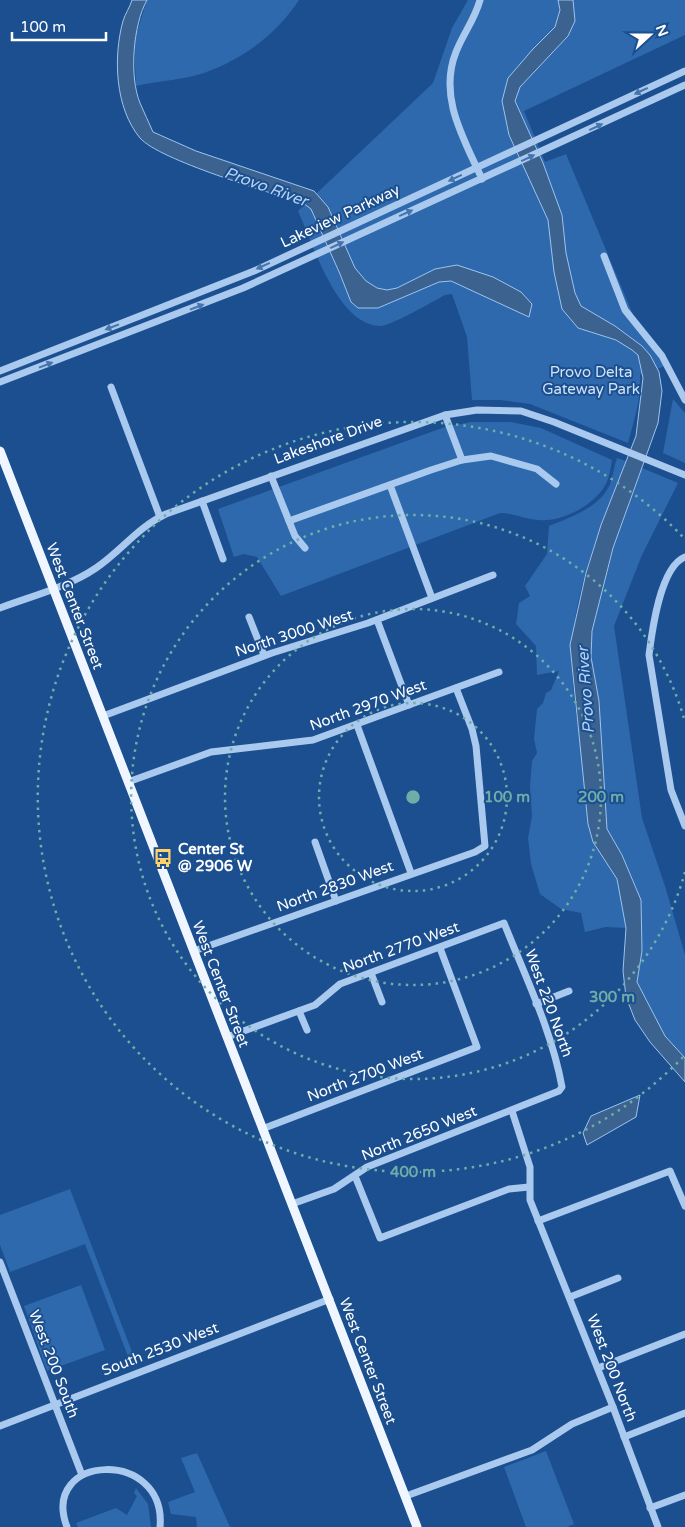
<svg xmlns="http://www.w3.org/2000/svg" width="685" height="1527" viewBox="0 0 685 1527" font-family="'Varela Round',sans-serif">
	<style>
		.green { fill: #2e69ad }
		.water { fill: #3c6290; stroke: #9cc4f0 }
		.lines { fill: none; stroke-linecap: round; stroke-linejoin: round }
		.minor { stroke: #a9c9ee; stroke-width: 7 }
		.major { stroke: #f0f6ff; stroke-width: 9 }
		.oneway { fill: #4674ac }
		.ring { fill: none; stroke: #6fada8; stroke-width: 2.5; stroke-dasharray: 2.5 5 }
		.labels { text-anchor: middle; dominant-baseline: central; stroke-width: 4; stroke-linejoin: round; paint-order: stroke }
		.street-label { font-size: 15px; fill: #fff; stroke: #1b4f8f }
		.park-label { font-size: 15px; fill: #cfe3fa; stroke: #1b4f8f }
		.poi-label { font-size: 15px; font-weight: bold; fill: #fff; stroke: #1b4f8f; text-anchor: start }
		.water-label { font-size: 16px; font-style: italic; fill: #b5d3f5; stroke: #1b4f8f }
		.centre { fill: #6fada8; stroke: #1b4f8f; stroke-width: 2.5 }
		.ring-label { font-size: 15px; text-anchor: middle; font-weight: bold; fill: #6fada8; stroke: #1b4f8f; stroke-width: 4; stroke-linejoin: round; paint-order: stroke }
	</style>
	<rect width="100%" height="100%" fill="#1b4f8f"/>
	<g class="green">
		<path d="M147,0H299C276,35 243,59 204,73C184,80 157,81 136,86L134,41Z"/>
		<path d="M468,0H685V35L524,111L545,162L566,154L641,334L665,366L642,375L640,373C642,397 634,420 628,443L530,404L500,400H472L467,337L452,294L445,295C434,301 389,327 380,326C337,325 313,244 298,211L433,83L452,28Z"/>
		<path d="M673,399L685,413V463L663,453Z"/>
		<path d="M471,422H511L541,428L612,460C611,466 610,473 608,479C600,503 562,523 538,520C525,519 513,513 500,513L281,596L257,557L244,554L234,557L218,509L445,427Z"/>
		<path d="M617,458L626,461C602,522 568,603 572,669C575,721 586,772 588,824L593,842L617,879L626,928L606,927L585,932L581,913L561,909L540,894L531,864L528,838L532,816L530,786L532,761L537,753L534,739L537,709L543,703L546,693L551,690L559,671L537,675L536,646L516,624L519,603L530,596L525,586L547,554L549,526C570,517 600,508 610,484C613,476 614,466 617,458Z"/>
		<path d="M642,468L678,483L642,555L614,626L642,818L665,886L685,955V1058L665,1036L637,982L642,951L641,911L637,889L622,855L607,829L591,657L592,631L613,549Z"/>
		<path d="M70,1189L137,1365L132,1367L85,1244L10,1272L0,1245V1215Z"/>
		<path d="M81,1285L105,1350L47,1371L24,1306Z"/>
		<path d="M546,1451L574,1524L567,1527H526L504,1467Z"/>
		<path d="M197,1453L230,1527H197L196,1517L171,1514L168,1502L195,1492L181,1458Z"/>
		<path d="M136,1488L148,1504L151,1527H78L76,1523L116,1508L127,1515L137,1496L134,1493Z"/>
	</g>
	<g class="water">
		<path d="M132,0H147C133,25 129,76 140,103C144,113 149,122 153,132L196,151L314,191L328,207L355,268L366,281L377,288L387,290L397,288L435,269L457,265L493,277L521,292L532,304L529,317L451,281L439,282L378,308H358L351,302L340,274L311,209L303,203C271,193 159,160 140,138C115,108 113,57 123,21C125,14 130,7 132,0Z"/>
		<path d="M558,0H573L575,21L568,36L520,87L515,101L543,163L562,215L566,253L575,293L581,306L615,326L642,346L650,355L659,372L662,391L658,423L613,548L592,631L591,657L599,701L607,829L622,855L641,900L642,951L637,982L665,1036L685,1058V1082L650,1042L635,1020L626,997L623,971L626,928L617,879L593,842L588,824L570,645L586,573L601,525L636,436L643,378L638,355L632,350L616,340L578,328L562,309L554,272L548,220L509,135L502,101L508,78L533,49L555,27L560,10Z"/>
		<path d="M640,1095L636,1117L587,1145L583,1133L591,1116Z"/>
	</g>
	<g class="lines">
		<g class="minor">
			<path d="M480,0C475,19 463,34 456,52C438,97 464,139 482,179"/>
			<path d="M604,256L625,310L662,356L685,400"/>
			<path d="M0,371L254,271L685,71"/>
			<path d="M0,382L243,288L685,85"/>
			<path d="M111,387L160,517"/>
			<path d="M445,415L462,460"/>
			<path d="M271,476L295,536L305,548"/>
			<path d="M390,485L432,598"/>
			<path d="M202,501L223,559"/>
			<path d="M289,521L431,470L462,460L491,456L537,469L556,484"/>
			<path d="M685,557C660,567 652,631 649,655L671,790L685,826"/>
			<path d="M0,608C32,596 68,587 96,568C121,551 138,527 166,514L445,415L477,410L521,411L554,422L685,475"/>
			<path d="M249,617L264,655"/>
			<path d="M377,620L409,705"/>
			<path d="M103,716L272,653L368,623L493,575"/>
			<path d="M357,725L411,873"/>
			<path d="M128,782L211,752L313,740L499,672"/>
			<path d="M315,842L336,901"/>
			<path d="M194,951L475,852L485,846L476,746L472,729L456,688"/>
			<path d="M371,973L382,1002"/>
			<path d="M536,1004L569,991"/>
			<path d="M299,1011L307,1030"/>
			<path d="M227,1037L315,1005L340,984L504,923C525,976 552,1031 562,1087L559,1091L367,1167L334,1189L292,1204"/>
			<path d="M512,1111L530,1167V1200L613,1407L658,1527"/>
			<path d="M262,1129L477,1047L440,948"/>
			<path d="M355,1176L380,1238L509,1189L529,1187"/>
			<path d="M538,1221L670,1171L685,1206"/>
			<path d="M0,1262L82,1475"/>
			<path d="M570,1297L618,1278"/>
			<path d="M598,1368L685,1334"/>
			<path d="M0,1426L330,1299"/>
			<path d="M624,1437L685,1413"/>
			<path d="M406,1496L532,1450L572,1424L613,1407"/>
			<path d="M650,1508L685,1495"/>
			<path d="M67,1527C39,1453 167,1448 160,1527"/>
		</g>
		<path class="major" d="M0,451L417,1527"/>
	</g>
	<defs><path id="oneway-solid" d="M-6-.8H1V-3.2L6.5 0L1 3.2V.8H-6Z" transform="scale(1.25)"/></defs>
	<g class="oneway">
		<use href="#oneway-solid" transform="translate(641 91) rotate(155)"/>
		<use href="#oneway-solid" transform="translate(596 127) rotate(-25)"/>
		<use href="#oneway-solid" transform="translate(528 158) rotate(-25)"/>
		<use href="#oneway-solid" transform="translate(455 178) rotate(155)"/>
		<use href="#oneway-solid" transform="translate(406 213) rotate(-24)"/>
		<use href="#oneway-solid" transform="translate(337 245) rotate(-25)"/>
		<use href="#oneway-solid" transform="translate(263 266) rotate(156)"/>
		<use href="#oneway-solid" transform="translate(197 307) rotate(-21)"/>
		<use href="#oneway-solid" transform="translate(112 327) rotate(159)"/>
		<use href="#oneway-solid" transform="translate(46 365) rotate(-21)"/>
	</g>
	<g class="ring">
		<circle cx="413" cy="797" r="94"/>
		<circle cx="413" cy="797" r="188"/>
		<path d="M685 872A282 282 0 1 1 685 722"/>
		<path d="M683 1057A375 375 0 1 1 683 537"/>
	</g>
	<defs>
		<g id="bus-bare" transform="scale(1.5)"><path d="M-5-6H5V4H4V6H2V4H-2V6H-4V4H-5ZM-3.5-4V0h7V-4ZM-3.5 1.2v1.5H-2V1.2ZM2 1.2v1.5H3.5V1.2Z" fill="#ffd166" stroke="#1b4f8f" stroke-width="2.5" paint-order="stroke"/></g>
	</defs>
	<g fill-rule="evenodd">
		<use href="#bus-bare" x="163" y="858"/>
	</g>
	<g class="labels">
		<g class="street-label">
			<text transform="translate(340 216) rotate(-25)">Lakeview Parkway</text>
			<text transform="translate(328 440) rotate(-20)">Lakeshore Drive</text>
			<text transform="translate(75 606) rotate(69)">West Center Street</text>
			<text transform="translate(294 633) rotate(-18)">North 3000 West</text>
			<text transform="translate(368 705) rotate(-20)">North 2970 West</text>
			<text transform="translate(335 886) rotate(-20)">North 2830 West</text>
			<text transform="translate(401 947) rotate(-20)">North 2770 West</text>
			<text transform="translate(221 984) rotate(69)">West Center Street</text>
			<text transform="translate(549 1003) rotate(70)">West 220 North</text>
			<text transform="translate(365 1075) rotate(-21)">North 2700 West</text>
			<text transform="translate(419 1133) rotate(-22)">North 2650 West</text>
			<text transform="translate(160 1349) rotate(-21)">South 2530 West</text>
			<text transform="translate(368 1361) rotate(69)">West Center Street</text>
			<text transform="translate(54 1364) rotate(69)">West 200 South</text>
			<text transform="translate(612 1368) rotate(69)">West 200 North</text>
		</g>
		<g class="park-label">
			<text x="591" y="372">Provo Delta<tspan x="591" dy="17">Gateway Park</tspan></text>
		</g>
		<g class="poi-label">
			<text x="178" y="849">Center St<tspan x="178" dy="17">@ 2906 W</tspan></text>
		</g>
		<g class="water-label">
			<text transform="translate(266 187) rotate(20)">Provo River</text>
			<text transform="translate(586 690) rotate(-94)">Provo River</text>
		</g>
	</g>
	<circle cx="413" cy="797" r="8" class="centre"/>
	<g class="ring-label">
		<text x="507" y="802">100 m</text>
		<text x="601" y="802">200 m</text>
		<text x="612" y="1002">300 m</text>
		<text x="413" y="1177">400 m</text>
	</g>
	<g transform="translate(650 35) rotate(69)" stroke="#1b4f8f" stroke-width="4" paint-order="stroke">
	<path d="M0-4L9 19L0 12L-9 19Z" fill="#ffffff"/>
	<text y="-8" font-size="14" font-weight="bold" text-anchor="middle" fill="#ffffff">N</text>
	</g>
	<path d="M12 32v8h94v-8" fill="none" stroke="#ffffff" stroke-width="2.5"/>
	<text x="20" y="32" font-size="15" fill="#ffffff" stroke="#1b4f8f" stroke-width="4" paint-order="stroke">100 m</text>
</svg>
